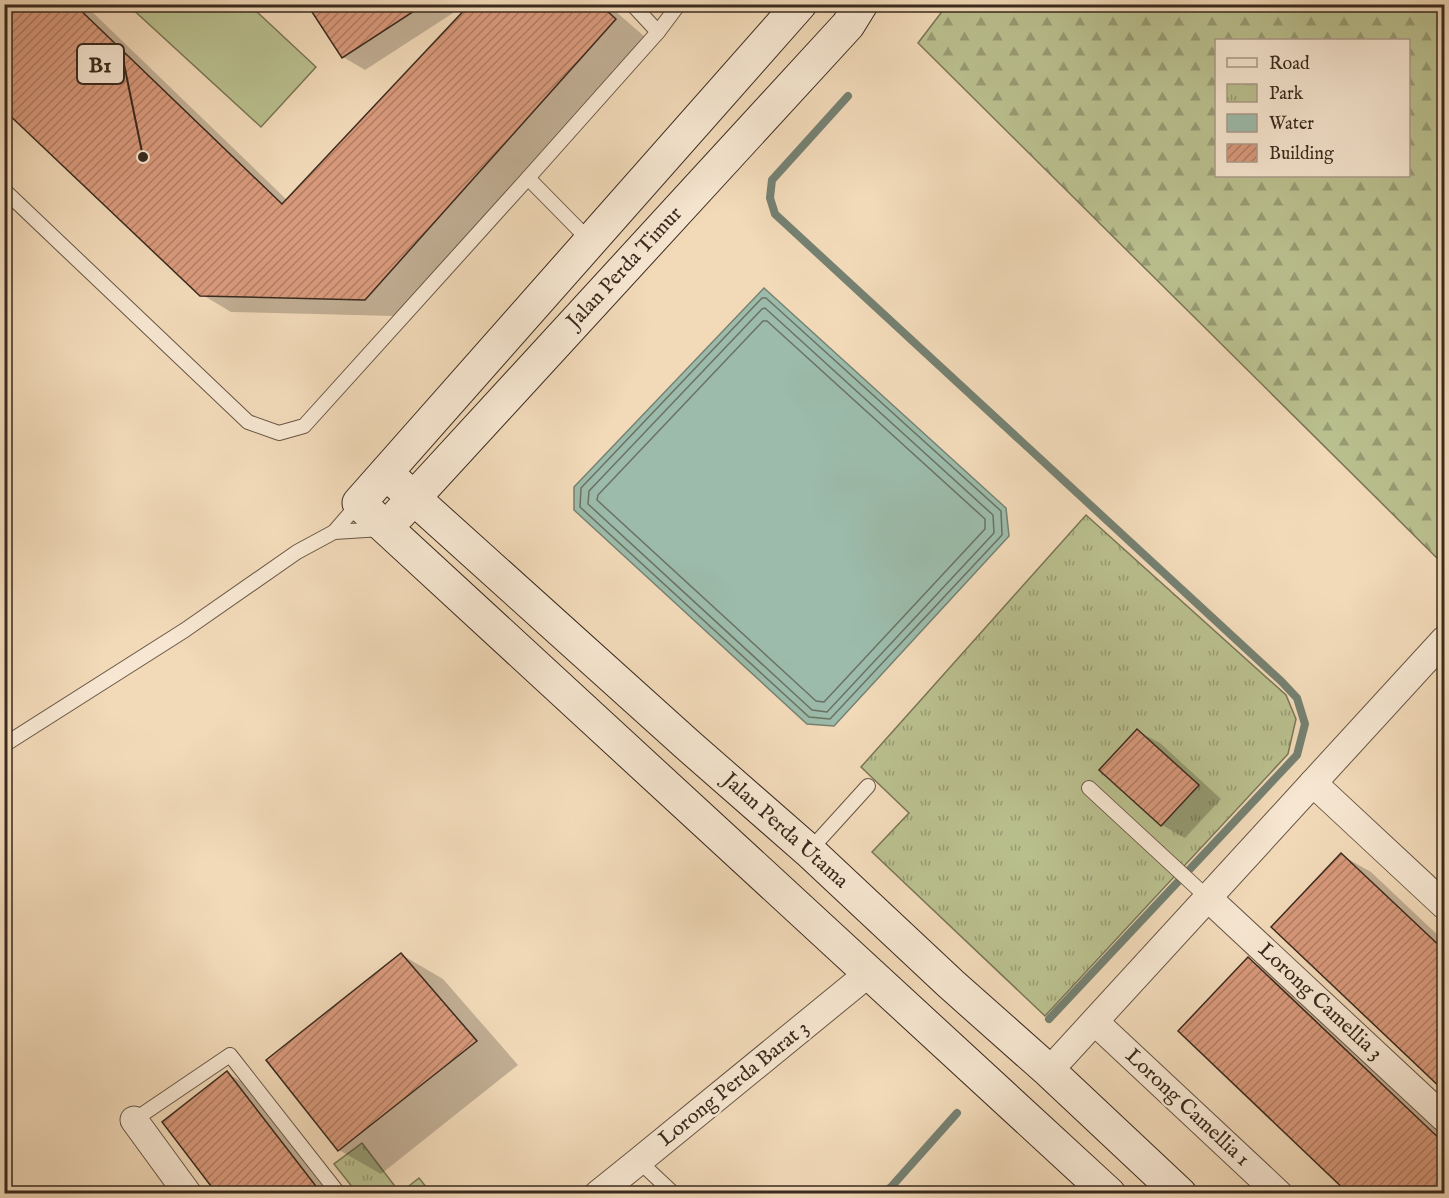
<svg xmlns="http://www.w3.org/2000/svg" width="1449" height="1198" viewBox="0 0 1449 1198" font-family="'IM FELL English',serif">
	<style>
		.grass { fill: #bac08f; stroke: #7a7556; stroke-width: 1.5 }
		.forest { fill: url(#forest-firs); stroke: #7a7556; stroke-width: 1.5; fill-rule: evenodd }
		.park { fill: url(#park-tufts); stroke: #7a7556; stroke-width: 1.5 }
		.water { fill: #9cbbaa; stroke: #758172; stroke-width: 1.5 }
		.shadow { fill: #0003 }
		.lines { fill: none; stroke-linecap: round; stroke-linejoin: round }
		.shore { stroke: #6b7264; stroke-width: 1.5 }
		.stream { stroke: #758172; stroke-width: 8 }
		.building { fill: url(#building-hatch); stroke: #3a2a1e; stroke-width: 1.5 }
		.lane-casing { stroke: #685645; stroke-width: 16 }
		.street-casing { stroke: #685645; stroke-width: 29 }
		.secondary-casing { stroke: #3a2a1e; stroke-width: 35 }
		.lane { stroke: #f7e7d2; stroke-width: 14 }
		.street { stroke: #f7e7d2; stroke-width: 27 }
		.secondary { stroke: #f7e7d2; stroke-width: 33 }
		.labels { text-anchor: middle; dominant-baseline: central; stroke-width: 5; stroke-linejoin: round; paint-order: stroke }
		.street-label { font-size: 21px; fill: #3a2a1e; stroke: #f7e7d2 }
		.leader { fill: none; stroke: #3a2a1e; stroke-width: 2 }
		.callout-dot { fill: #3a2a1e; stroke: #f7e7d2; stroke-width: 2 }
		.callout { fill: #f7e7d2; stroke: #3a2a1e; stroke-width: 2 }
		.callout-label { font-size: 22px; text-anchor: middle; font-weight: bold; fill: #3a2a1e }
	</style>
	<defs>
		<pattern id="forest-firs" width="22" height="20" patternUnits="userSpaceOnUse" patternTransform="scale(1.5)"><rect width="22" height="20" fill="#bac08f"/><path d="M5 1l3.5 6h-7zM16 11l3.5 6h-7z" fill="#989c74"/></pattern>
		<pattern id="park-tufts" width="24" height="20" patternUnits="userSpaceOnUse" patternTransform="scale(1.5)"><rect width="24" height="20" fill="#bac08f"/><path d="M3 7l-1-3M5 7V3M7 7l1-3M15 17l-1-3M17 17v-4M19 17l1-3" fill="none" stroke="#989c74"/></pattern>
		<pattern id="building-hatch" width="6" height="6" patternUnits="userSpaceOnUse" patternTransform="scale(1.5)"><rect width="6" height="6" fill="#d99a7c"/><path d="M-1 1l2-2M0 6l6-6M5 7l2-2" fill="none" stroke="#b17e65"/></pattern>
	</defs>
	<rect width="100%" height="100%" fill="#f2dab9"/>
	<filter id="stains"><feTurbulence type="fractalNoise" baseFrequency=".00333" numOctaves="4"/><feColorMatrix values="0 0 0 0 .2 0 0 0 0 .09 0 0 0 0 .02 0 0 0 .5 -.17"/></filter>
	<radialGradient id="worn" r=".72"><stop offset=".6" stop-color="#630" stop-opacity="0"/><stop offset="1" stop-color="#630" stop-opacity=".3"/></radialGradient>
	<path class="grass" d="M128,5H261L256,11L316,67L261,127Z"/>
	<path class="forest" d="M947,5H1444V565L918,43ZM1216,40H1408V176H1216Z"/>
	<g class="park">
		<path d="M1086,515L1286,695L1296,719L1288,754L1045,1016L872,852L909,813L861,767Z"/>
		<path d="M362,1143L400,1193L419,1178L431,1193H357L334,1164Z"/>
	</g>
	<path class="water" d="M764,288L1006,508L1009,536L834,726L807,724L574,510V487Z"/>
	<g class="shadow">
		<path d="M4,4H84L287,200L472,4H607L645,37L395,316L231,312L201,294Z"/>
		<path d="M327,4H467L365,70L343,57Z"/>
		<path d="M1137,731L1160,743L1221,799L1185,838L1162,825L1101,770Z"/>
		<path d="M1341,855L1371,872L1444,941V1089L1273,927Z"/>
		<path d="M402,955L443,979L518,1065L381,1174L339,1150L268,1061Z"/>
		<path d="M1248,959L1277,976L1444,1134V1194H1352Z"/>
		<path d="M227,1073L242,1082L329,1194H219Z"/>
	</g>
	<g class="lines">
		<g class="shore">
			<path d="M762,298H766L1001,511L1002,535L830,719L809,717L580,507L581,488Z"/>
			<path d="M765,308L993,515L994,533L827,712L812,710L588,504L589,491L762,309Z"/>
			<path d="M763,321H767L985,519V529L824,702L816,701L597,500L598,495Z"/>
		</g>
		<g class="stream">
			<path d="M917,5L918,4"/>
			<path d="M848,96L772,180L770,198L775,214L1281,681L1297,698L1305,724L1297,755L1049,1019"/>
			<path d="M882,1194L892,1186L957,1113"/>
		</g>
	</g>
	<g class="building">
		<path d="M4,4H74L282,204L470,4H599L616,19L365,300L200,296L4,110Z"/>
		<path d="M324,4H425L342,58L312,12Z"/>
		<path d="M1137,729L1199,785L1161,826L1099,770Z"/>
		<path d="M1341,853L1444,950V1091L1271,927Z"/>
		<path d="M401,953L477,1041L338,1151L266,1060Z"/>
		<path d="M1248,957L1444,1143V1194H1349L1178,1031Z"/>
		<path d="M227,1071L322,1194H217L162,1122Z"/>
	</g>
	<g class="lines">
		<g class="lane-casing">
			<g id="lane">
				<path d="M632,4L658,32"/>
				<path d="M528,178L590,241"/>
				<path d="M4,190L248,422L279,433L304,426L528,178L658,32L679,4"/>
				<path d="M334,532L382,529"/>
				<path d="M4,745L185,630L297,552L334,532L359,503"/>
				<path d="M1089,788L1208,898"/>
				<path d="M809,851L868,786"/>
				<path d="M134,1120L230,1055L339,1194"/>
				<path d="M639,1161L674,1194"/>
			</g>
		</g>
		<g class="street-casing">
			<g id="street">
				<path d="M1313,783L1444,905"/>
				<path d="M1208,898L1444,1118"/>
				<path d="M1095,1022L1279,1194"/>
				<path d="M1049,1071L1444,640"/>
				<path d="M134,1120L188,1194"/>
				<path d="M598,1194L639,1161L869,973"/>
			</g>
		</g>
		<g class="secondary-casing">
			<g id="secondary">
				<path d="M800,4L359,503L1109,1194"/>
				<path d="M386,473L689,746L809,851L951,984L1049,1071L1180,1194"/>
				<path d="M399,514L848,25L861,4"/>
			</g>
		</g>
		<use href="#lane" class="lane"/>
		<use href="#street" class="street"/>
		<use href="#secondary" class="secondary"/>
	</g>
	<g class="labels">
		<g class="street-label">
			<text transform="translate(625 268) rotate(-47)">Jalan Perda Timur</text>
			<text transform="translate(785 831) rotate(42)">Jalan Perda Utama</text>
			<text transform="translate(1320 1002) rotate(43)">Lorong Camellia 3</text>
			<text transform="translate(734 1084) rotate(-39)">Lorong Perda Barat 3</text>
			<text transform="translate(1187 1108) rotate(43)">Lorong Camellia 1</text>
		</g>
	</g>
	<path class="leader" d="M143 157L124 64"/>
	<circle class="callout-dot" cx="143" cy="157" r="6"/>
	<rect class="callout" x="77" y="44" width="47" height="40" rx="6"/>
	<g class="callout-label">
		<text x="100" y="72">B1</text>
	</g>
	<rect width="1449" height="1198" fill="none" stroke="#f2dab9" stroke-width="24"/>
	<rect x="6" y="6" width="1437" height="1186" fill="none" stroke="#3a2a1e" stroke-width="3"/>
	<rect x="12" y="12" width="1425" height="1174" fill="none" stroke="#3a2a1e" stroke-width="1.5"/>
	<rect x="1215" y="39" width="195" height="138" fill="#f7e7d2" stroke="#ab9b8a" stroke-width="1.5"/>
	<rect x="1227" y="58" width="30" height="9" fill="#f7e7d2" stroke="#ab9b8a" stroke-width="1.5"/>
	<text x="1269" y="69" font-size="18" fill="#3a2a1e">Road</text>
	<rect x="1227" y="84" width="30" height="18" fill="url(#park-tufts)" stroke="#ab9b8a" stroke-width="1.5"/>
	<text x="1269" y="99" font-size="18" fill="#3a2a1e">Park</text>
	<rect x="1227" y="114" width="30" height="18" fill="#9cbbaa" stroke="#ab9b8a" stroke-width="1.5"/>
	<text x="1269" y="129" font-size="18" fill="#3a2a1e">Water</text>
	<rect x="1227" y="144" width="30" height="18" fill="url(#building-hatch)" stroke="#ab9b8a" stroke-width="1.5"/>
	<text x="1269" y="159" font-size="18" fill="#3a2a1e">Building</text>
	<rect width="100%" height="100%" filter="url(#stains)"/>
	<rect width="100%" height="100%" fill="url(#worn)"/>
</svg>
